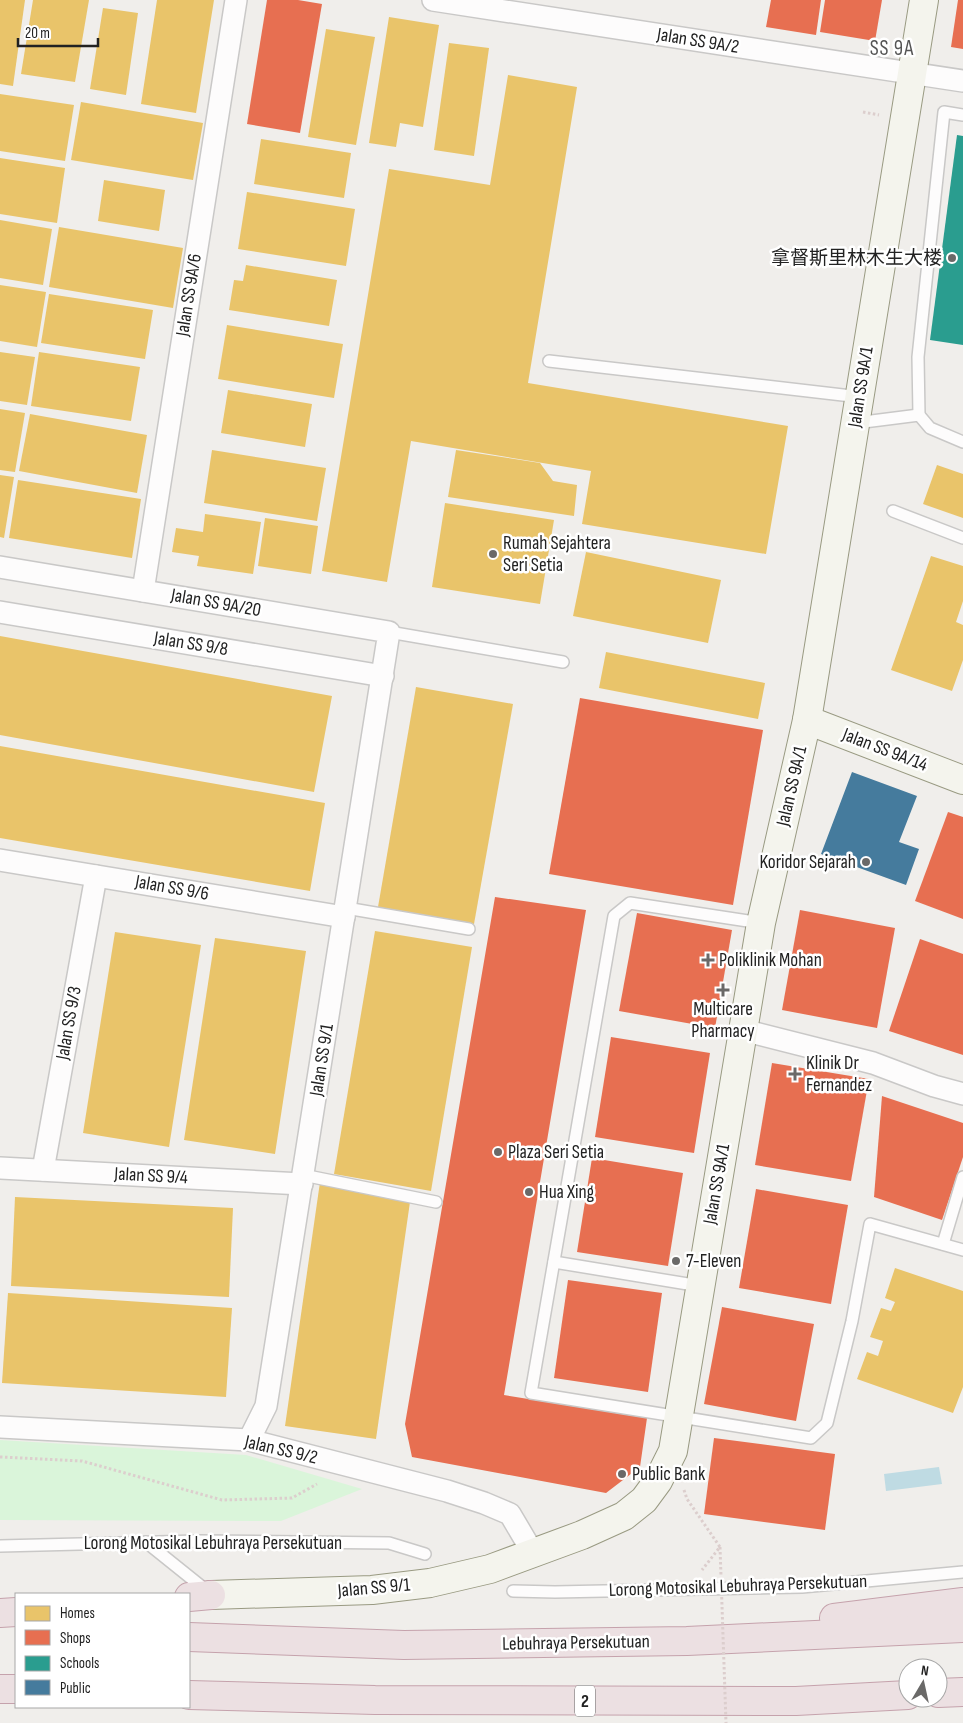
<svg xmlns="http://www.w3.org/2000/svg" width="963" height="1723" viewBox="0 0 963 1723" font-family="'Sofia Sans Condensed','Noto Sans SC',sans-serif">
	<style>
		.park { fill: #daf5da }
		.water { fill: #bfdbe3 }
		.homes { fill: #e9c46a }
		.shops { fill: #e76f51 }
		.schools { fill: #2a9d8f }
		.public { fill: #457b9d }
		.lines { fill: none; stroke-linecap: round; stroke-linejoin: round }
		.lane-casing { stroke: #c9c8c7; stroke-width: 14 }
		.street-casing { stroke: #c9c8c7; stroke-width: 24 }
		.secondary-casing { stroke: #999a82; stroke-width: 30 }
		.highway-casing { stroke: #c5a2ac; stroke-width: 30 }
		.path { stroke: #dccecd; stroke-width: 3; stroke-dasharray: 2.5 2.5; stroke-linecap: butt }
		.lane { stroke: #fdfcfc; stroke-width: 11 }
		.street { stroke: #fdfcfc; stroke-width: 21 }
		.secondary { stroke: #f4f4ed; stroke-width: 28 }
		.highway { stroke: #ece0e2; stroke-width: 28 }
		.path-bridge { stroke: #dccecd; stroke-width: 3; stroke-dasharray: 2.5 2.5; stroke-linecap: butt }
		.poi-dot { fill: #6a6968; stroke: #fff; stroke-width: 2 }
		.labels { text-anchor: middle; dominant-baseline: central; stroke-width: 5; stroke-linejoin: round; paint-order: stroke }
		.shield { fill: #fff; stroke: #646464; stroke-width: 1 }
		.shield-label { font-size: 18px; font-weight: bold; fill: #222 }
		.street-label { font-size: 19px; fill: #222; stroke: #fff }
		.poi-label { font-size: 19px; fill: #222; stroke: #fff; text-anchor: start }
		.quarter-label { font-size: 21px; letter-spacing: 1px; fill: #555; stroke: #fff }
	</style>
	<rect width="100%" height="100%" fill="#f0eeeb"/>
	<path class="park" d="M0,1440L246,1455L362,1489L281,1521L0,1520Z"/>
	<path class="water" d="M939,1467L942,1484L886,1491L884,1474Z"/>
	<g class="homes">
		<path d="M0,0H25L13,86L0,84Z"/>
		<path d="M33,0H89L75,82L21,74Z"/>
		<path d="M157,0H214L196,113L141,104Z"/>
		<path d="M103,8L138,13L126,95L90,89Z"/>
		<path d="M389,17L439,25L423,127L400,123L396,147L369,143Z"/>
		<path d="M326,29L375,37L356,145L308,137Z"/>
		<path d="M449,43L489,48L474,156L434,150Z"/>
		<path d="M508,75L577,87L528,383L788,426L766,554L582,524L591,471L411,441L387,582L322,571L389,169L490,185Z"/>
		<path d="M0,94L74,105L65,161L0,151Z"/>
		<path d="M81,102L203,123L193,180L71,160Z"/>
		<path d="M261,139L351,153L344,198L254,184Z"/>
		<path d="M0,158L65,168L57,223L0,214Z"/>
		<path d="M104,180L165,190L159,231L98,221Z"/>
		<path d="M247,192L355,209L346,266L238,249Z"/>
		<path d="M0,220L52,229L43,285L0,278Z"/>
		<path d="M59,227L183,248L173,308L49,287Z"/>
		<path d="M246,265L337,280L329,326L229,310L234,280L243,281Z"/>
		<path d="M0,285L46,292L37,347L0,341Z"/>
		<path d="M49,294L153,310L145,359L41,343Z"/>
		<path d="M227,325L343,344L334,398L218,379Z"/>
		<path d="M0,352L35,357L27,405L0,401Z"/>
		<path d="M39,352L140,367L131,421L31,406Z"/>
		<path d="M228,390L312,404L305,447L221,433Z"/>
		<path d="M0,409L25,413L15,472L0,470Z"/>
		<path d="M30,414L147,435L137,493L19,471Z"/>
		<path d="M212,450L326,468L317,521L204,503Z"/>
		<path d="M456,450L540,463L553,481L577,485L574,516L448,497Z"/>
		<path d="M937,465L963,474V518L923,504Z"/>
		<path d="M0,475L14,477L4,538L0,537Z"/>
		<path d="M18,480L141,499L132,558L9,538Z"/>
		<path d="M445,503L554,520L540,604L432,587Z"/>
		<path d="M205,514L261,522L253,574L197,566L199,556L172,552L176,528L203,532Z"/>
		<path d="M265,518L318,526L311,574L258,566Z"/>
		<path d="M586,552L721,580L708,643L573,616Z"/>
		<path d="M931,556L963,566V601L956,622L963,625V660L952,691L891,670Z"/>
		<path d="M0,636L332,696L314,792L0,735Z"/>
		<path d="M606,652L765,683L758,719L599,688Z"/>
		<path d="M416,687L513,704L474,924L378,907Z"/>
		<path d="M0,746L325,803L310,891L0,838Z"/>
		<path d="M375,931L472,947L431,1191L334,1174Z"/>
		<path d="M115,932L201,945L169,1147L83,1133Z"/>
		<path d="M215,938L306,951L275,1154L184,1140Z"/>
		<path d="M320,1182L411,1195L376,1439L285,1426Z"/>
		<path d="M15,1197L233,1208L229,1297L11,1286Z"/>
		<path d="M895,1268L963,1291V1387L953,1413L857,1379L867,1352L878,1356L883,1341L870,1337L881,1308L891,1311L895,1302L885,1298Z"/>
		<path d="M8,1293L232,1308L226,1397L2,1383Z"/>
	</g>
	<g class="shops">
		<path d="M267,0H298L322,4L300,133L247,124Z"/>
		<path d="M771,0H821L816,35L766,27Z"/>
		<path d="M825,0H882L875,41L820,32Z"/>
		<path d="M958,0H963V49L951,47Z"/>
		<path d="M580,698L763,730L733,905L549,874Z"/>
		<path d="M948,812L963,817V919L915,901Z"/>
		<path d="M495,897L586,910L504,1395L647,1418L640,1467L606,1493L412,1457L405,1424Z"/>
		<path d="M800,910L895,928L877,1028L782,1010Z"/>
		<path d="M637,913L732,930L715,1028L619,1011Z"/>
		<path d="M920,939L963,954V1055L889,1031Z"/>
		<path d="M611,1037L710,1053L694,1153L595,1137Z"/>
		<path d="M772,1063L869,1079L851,1181L755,1165Z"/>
		<path d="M882,1096L963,1123V1157L942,1220L874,1197Z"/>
		<path d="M592,1158L683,1173L668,1266L577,1252Z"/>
		<path d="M756,1189L848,1205L831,1304L739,1288Z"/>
		<path d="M568,1280L662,1293L648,1392L554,1378Z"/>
		<path d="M722,1307L814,1324L796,1421L704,1404Z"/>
		<path d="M714,1438L835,1454L825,1530L704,1514Z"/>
	</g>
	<path class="schools" d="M957,135L963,136V345L930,340Z"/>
	<path class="public" d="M852,772L917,796L899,842L919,849L906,885L821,854Z"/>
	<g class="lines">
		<g class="lane-casing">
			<g id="lane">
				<path d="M549,361L860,397"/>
				<path d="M919,415L918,357L944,112L963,115"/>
				<path d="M856,423L919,415L930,428L963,442"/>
				<path d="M893,511L963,538"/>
				<path d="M389,632L563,662"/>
				<path d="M346,908L469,929"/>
				<path d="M761,923L630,903L614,916L531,1393L811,1438L827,1423L852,1321L870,1224L963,1250"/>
				<path d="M303,1175L436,1202"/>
				<path d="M943,1244L963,1177"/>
				<path d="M554,1262L700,1286"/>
				<path d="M146,1542L207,1591"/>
				<path d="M0,1546L198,1541L389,1543L425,1554"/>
				<path d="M513,1591L555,1592L802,1587L963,1572"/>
			</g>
		</g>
		<g class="street-casing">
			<g id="street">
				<path d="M433,0L963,81"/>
				<path d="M0,567L389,632L266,1406L249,1440"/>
				<path d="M143,591L236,0"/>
				<path d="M0,612L383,676"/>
				<path d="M0,860L344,917"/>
				<path d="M743,1030L873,1063L934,1086L963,1094"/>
				<path d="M0,1168L302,1184"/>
				<path d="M43,1170L96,876"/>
				<path d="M0,1427L249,1440L447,1491L484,1503L510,1514L533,1553"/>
			</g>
		</g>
		<g class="secondary-casing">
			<g id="secondary">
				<path d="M807,720L963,780"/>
				<path d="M211,1595L372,1590L430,1583L490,1569L582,1535L624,1516L644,1500L658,1481L673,1451L761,923L807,720L924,0"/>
			</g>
		</g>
		<g class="highway-casing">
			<g id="highway">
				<path d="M189,1597L211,1595"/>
				<path d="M0,1613L16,1612"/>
				<path d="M834,1618L963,1602"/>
				<path d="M189,1637L404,1645L687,1641L963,1628"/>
				<path d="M0,1689H16"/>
				<path d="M938,1693L963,1692"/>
				<path d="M189,1695L375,1700L796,1701L908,1695"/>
			</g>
		</g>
		<g class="path">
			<path d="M863,112L879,115"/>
			<path d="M0,1457L82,1461L222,1500L292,1498L317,1484"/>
			<path d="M684,1490L687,1499L720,1547L702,1570"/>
		</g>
		<use href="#lane" class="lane"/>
		<use href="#street" class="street"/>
		<use href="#secondary" class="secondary"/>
		<use href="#highway" class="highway"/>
		<path class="path-bridge" d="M720,1547L726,1723"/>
	</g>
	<g class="poi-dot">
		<circle cx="952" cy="258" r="5"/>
		<circle cx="493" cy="554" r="5"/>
		<circle cx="866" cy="862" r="5"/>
		<path d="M705.5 952.5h5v5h5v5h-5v5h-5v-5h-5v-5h5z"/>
		<path d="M720.5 982.5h5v5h5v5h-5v5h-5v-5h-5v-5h5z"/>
		<path d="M792.5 1066.5h5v5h5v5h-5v5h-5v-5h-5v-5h5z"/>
		<circle cx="498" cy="1152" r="5"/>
		<circle cx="529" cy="1192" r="5"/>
		<circle cx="676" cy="1261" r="5"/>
		<circle cx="622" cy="1474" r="5"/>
	</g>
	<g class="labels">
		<rect class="shield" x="575" y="1685.5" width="20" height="31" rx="4"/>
		<g class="shield-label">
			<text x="585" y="1701">2</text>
		</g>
		<g class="street-label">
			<text transform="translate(698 41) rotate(9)">Jalan SS 9A/2</text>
			<text transform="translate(189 295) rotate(-81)">Jalan SS 9A/6</text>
			<text transform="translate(861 387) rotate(-81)">Jalan SS 9A/1</text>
			<text transform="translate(216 603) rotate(10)">Jalan SS 9A/20</text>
			<text transform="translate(191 644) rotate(9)">Jalan SS 9/8</text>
			<text transform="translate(885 750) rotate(21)">Jalan SS 9A/14</text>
			<text transform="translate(792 786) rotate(-77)">Jalan SS 9A/1</text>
			<text transform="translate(172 888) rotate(10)">Jalan SS 9/6</text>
			<text transform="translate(69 1023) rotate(-80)">Jalan SS 9/3</text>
			<text transform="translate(322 1060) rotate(-81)">Jalan SS 9/1</text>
			<text transform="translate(151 1176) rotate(3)">Jalan SS 9/4</text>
			<text transform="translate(717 1184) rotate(-80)">Jalan SS 9A/1</text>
			<text transform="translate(281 1450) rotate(13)">Jalan SS 9/2</text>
			<text x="213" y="1543">Lorong Motosikal Lebuhraya Persekutuan</text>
			<text transform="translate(738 1586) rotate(-2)">Lorong Motosikal Lebuhraya Persekutuan</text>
			<text transform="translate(374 1588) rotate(-5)">Jalan SS 9/1</text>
			<text transform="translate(576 1643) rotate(-1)">Lebuhraya Persekutuan</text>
		</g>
		<g class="poi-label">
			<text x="942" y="258" text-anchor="end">拿督斯里林木生大楼</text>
			<text x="503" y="543">Rumah Sejahtera<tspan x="503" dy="22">Seri Setia</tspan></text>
			<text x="856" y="862" text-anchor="end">Koridor Sejarah</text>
			<text x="719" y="960">Poliklinik Mohan</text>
			<text x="723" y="1009" text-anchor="middle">Multicare<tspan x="723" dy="22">Pharmacy</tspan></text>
			<text x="806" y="1063">Klinik Dr<tspan x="806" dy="22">Fernandez</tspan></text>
			<text x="508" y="1152">Plaza Seri Setia</text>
			<text x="539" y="1192">Hua Xing</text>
			<text x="686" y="1261">7-Eleven</text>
			<text x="632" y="1474">Public Bank</text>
		</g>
		<g class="quarter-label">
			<text x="892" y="48">SS 9A</text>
		</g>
	</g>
	<rect x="15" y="1593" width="175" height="115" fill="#ffffff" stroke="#a7a7a7"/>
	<rect x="25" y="1606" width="25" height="15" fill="#e9c46a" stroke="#a7a7a7"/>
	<text x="60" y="1618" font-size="15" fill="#222222">Homes</text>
	<rect x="25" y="1630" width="25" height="15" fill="#e76f51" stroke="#a7a7a7"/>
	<text x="60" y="1643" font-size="15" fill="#222222">Shops</text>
	<rect x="25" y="1656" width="25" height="15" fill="#2a9d8f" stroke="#a7a7a7"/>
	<text x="60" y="1668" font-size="15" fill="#222222">Schools</text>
	<rect x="25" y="1680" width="25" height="15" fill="#457b9d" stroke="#a7a7a7"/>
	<text x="60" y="1693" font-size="15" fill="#222222">Public</text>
	<g transform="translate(923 1683) rotate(9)"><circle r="24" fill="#ffffff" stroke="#a7a7a7"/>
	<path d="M0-4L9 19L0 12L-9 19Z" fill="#6a6968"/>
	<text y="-8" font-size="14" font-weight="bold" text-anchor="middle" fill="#222222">N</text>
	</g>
	<path d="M18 38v8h80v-8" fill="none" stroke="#222222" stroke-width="2.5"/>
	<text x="25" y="38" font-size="15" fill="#222222" stroke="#ffffff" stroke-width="4" paint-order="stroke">20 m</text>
</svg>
